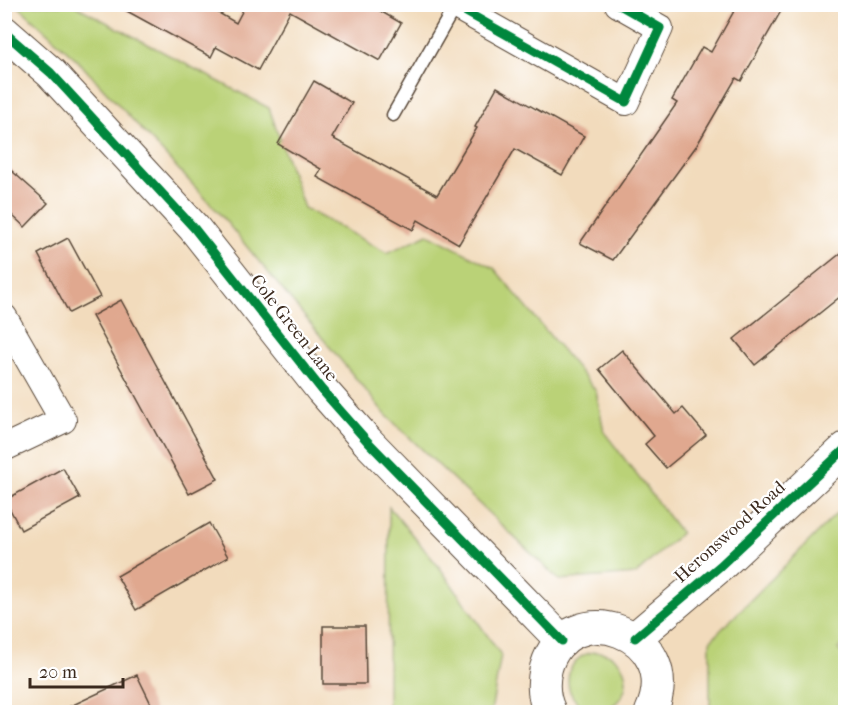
<svg xmlns="http://www.w3.org/2000/svg" width="850" height="717" viewBox="0 0 850 717" font-family="'IM FELL French Canon',serif">
	<style>
		.green { fill: #bad277; stroke: #7a7e4a; stroke-width: 1.5 }
		.building { fill: #e0a88f }
		.lines { fill: none; stroke-linecap: round; stroke-linejoin: round }
		.service-casing { stroke: #564536; stroke-width: 15 }
		.minor-casing { stroke: #564536; stroke-width: 28 }
		.tertiary-casing { stroke: #564536; stroke-width: 34 }
		.service { stroke: #fff; stroke-width: 12 }
		.minor { stroke: #fff; stroke-width: 26 }
		.tertiary { stroke: #fff; stroke-width: 32 }
		.cycleway-casing { stroke: #fff; stroke-width: 13 }
		.cycleway { stroke: #00873e; stroke-width: 9 }
		.labels { text-anchor: middle; dominant-baseline: central; stroke-width: 4.5; stroke-linejoin: round; paint-order: stroke }
		.street-label { font-size: 18px; fill: #3b2a1e; stroke: #fff }
	</style>
	<rect width="100%" height="100%" fill="#fff"/>
	<filter id="ink" filterUnits="userSpaceOnUse"><feTurbulence type="fractalNoise" baseFrequency=".0167" numOctaves="2"/><feDisplacementMap in="SourceGraphic" scale="12" xChannelSelector="R" yChannelSelector="G"/><feConvolveMatrix kernelMatrix="1 2 1 2 8 2 1 2 1" color-interpolation-filters="sRGB"/></filter>
	<filter id="wash" filterUnits="userSpaceOnUse"><feTurbulence type="fractalNoise" baseFrequency=".008" numOctaves="4" result="noise"/><feDisplacementMap in="SourceGraphic" scale="24" xChannelSelector="R" yChannelSelector="G"/><feGaussianBlur stdDeviation="1.35" result="paint"/><feColorMatrix in="noise" values="0 0 0 0 0 0 0 0 0 0 0 0 0 0 0 0 0 1.4 0 .05"/><feComposite in="paint" operator="in"/></filter>
	<g filter="url(#wash)">
		<rect width="100%" height="100%" fill="#f2dbbc"/>
		<g class="green">
			<path d="M17,5H74L269,108L304,208L387,253L428,234L494,268L596,391L604,432L681,533L636,574L559,580L386,415L219,213L76,59Z"/>
			<path d="M845,505L846,642L838,649L845,657V712H710V641Z"/>
			<path d="M389,507L440,568L501,655L491,712H388Z"/>
			<circle cx="597" cy="681" r="29"/>
		</g>
		<g id="blocks">
			<g class="building">
				<path d="M114,4H203L236,23L246,4H368L401,23L380,61L290,11L258,70L216,47L211,57Z"/>
				<path d="M738,4H785L741,81L736,78L697,145L613,260L580,243L677,103L672,100L702,47L711,52Z"/>
				<path d="M314,81L352,103L332,138L437,195L477,128L475,127L497,87L584,136L562,175L515,149L459,244L418,220L413,230L317,177L321,169L278,144Z"/>
				<path d="M4,164L48,203L25,227L4,208Z"/>
				<path d="M68,238L100,297L69,313L38,254Z"/>
				<path d="M846,249V292L755,365L734,339Z"/>
				<path d="M121,300L218,479L189,494L92,316Z"/>
				<path d="M622,350L676,414L683,408L706,435L666,468L645,444L654,436L599,369Z"/>
				<path d="M63,468L80,498L21,530L5,500Z"/>
				<path d="M209,523L228,557L136,610L117,576Z"/>
				<path d="M323,626H365L366,684H323Z"/>
				<path d="M137,675L155,712H58Z"/>
			</g>
		</g>
	</g>
	<g filter="url(#ink)">
		<use href="#blocks" fill-opacity="0" stroke="#564536" stroke-width="1.5"/>
		<g class="lines">
			<g class="service-casing">
				<path id="service" d="M393,115L455,6"/>
			</g>
			<g class="minor-casing">
				<g id="minor">
					<path d="M452,4L626,102L660,28L618,4"/>
					<path d="M4,317L63,420L4,448"/>
				</g>
			</g>
			<g class="tertiary-casing">
				<g id="tertiary">
					<path d="M4,32L51,73L194,228L322,390L368,442L562,641"/>
					<path d="M635,638L720,566L846,448"/>
					<path d="M550,712C543,698 542,684 546,668C568,591 687,633 651,712"/>
				</g>
			</g>
			<use href="#service" class="service"/>
			<use href="#minor" class="minor"/>
			<use href="#tertiary" class="tertiary"/>
			<g class="cycleway-casing">
				<g id="cycleway">
					<path d="M452,4L626,102L660,28L618,4"/>
					<path d="M4,32L51,73L194,228L322,390L368,442L562,641"/>
					<path d="M635,638L720,566L846,448"/>
				</g>
			</g>
			<use href="#cycleway" class="cycleway"/>
		</g>
	</g>
	<g class="labels">
		<g class="street-label">
			<text transform="translate(294 328) rotate(52)">Cole Green Lane</text>
			<text transform="translate(730 532) rotate(-42)">Heronswood Road</text>
		</g>
	</g>
	<rect width="850" height="717" fill="none" stroke="#fff" stroke-width="24"/>
	<path d="M30 678v9h93v-9" fill="none" stroke="#3b2a1e" stroke-width="3"/>
	<text x="39" y="678" font-size="18" fill="#3b2a1e" stroke="#ffffff" stroke-width="4.5" paint-order="stroke">20 m</text>
</svg>
